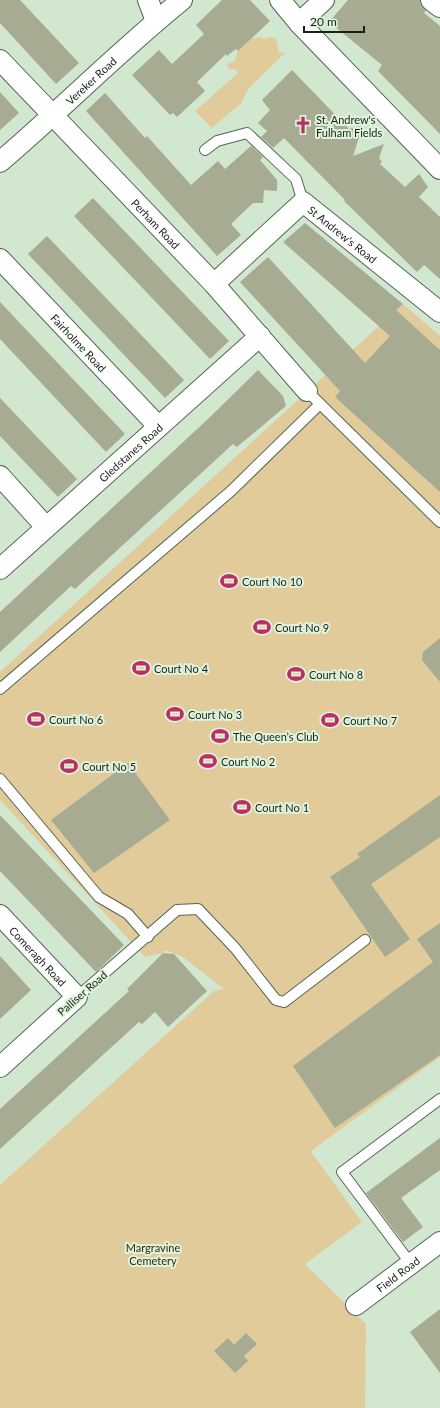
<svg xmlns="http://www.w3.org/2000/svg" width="440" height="1408" viewBox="0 0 440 1408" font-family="Lato,sans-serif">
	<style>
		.green { fill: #e1cb9b }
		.building { fill: #a7ab91 }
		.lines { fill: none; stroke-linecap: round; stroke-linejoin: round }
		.lane-casing { stroke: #546653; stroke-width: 12 }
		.street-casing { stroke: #546653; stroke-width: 22 }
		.lane { stroke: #fff; stroke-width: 10 }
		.street { stroke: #fff; stroke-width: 20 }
		.labels { text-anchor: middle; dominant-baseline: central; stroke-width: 4; stroke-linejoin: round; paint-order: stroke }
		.street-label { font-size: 11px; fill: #192119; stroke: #dff4dd }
		.poi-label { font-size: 11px; fill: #192119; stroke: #dff4dd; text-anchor: start }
		.park-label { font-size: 11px; fill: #32280f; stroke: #dff4dd }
	</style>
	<rect width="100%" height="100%" fill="#d2e7d0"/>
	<g class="green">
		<path d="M260,37L263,39L271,37L276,39L279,52L285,53L249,88L241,103L212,128L195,111L238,73L235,69H230L227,66L229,63L235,61L238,51L250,40L249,39Z"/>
		<path d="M403,304L440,336V1057L312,1150V1153L362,1222L305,1264L366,1324L365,1408H0V1185L214,991L224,989L183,957L164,950L163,953L145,957L0,800V672Z"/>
	</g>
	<g class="building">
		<path d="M0,0H20L79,63L56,84L0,23Z"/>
		<path d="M222,0H250L270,21L238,51L236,49L227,56L226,54L197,82L205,91L177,117L173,113L170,115L132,75L159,50L172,64L204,34L196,25Z"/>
		<path d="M348,0H420L421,5L426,10L424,13L440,26V134L378,71L382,65L329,22Z"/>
		<path d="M292,70L349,129L363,125L353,156L384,144L379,158L382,162L380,164L405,187L419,174L428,187L419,197L440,217V279L424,265L417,272L344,201L345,200L284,138L273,148L261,137L267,131L258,123L270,110L262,100Z"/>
		<path d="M0,92L19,113L0,130Z"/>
		<path d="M105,93L145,138L147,136L191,185L218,161L225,169L251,146L263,157L260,160L277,180V191L264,190L263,203H253L231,224L241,235L217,256L86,111Z"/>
		<path d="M93,198L229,341L210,359L74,216Z"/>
		<path d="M305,223L403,304L396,310L440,350V492L335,397L340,391L240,282L268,257L365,363L390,336L283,242Z"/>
		<path d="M47,236L184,380L165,398L28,254Z"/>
		<path d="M0,302L125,434L106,452L0,339Z"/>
		<path d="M258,370L283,396L286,406L237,447L233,444L75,589L71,586L0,652V612L209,418Z"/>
		<path d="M0,398L77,479L58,497L0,436Z"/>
		<path d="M440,638V682L422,660L423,652Z"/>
		<path d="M128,763L170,820L94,873L51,820Z"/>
		<path d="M440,795V837L371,884L410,939L385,957L330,877L360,857L357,854Z"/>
		<path d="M0,815L124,945L96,972L0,871Z"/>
		<path d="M440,923V1055L335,1128L293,1066L433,962L417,939Z"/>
		<path d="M163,953L174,954L207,991L168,1027L155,1012L142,1024L139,1022L0,1149V1109L129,991L127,989Z"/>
		<path d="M0,956L31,990L0,1019Z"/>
		<path d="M440,1138V1170L401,1198L423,1227L403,1242L366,1193Z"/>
		<path d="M440,1309V1373L410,1332Z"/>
		<path d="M246,1333L257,1344L244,1356L248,1361L235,1373L214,1351L228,1338L234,1345Z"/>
	</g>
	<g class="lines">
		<g class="lane-casing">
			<g id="lane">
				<path d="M205,150L217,141L247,133L296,179L303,202"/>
				<path d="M307,391L440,522"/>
				<path d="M0,689L231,491L320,404"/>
				<path d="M0,779L99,897L128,914L148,937"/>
				<path d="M77,997L177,910L198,909L235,948L276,1000L284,1002L365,940"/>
				<path d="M411,1264L342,1172L440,1099"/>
			</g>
		</g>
		<g class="street-casing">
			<g id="street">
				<path d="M148,0L156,21"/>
				<path d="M280,0L299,23L440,169"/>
				<path d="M431,0L440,7"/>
				<path d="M299,23L324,0"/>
				<path id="s1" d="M0,60L214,284L307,391"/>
				<path id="s2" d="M0,162C62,109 119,51 182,0"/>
				<path id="s3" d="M0,259L158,426"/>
				<path id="s4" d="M214,284L303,202L440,312"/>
				<path d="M0,476L46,527"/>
				<path id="s5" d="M0,569L260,336"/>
				<path id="s6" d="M0,915L77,997L0,1067"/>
				<path id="s7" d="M356,1305L440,1242"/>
			</g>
		</g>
		<use href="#lane" class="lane"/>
		<use href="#street" class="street"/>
	</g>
	<defs>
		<g id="church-bare" transform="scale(1.38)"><path d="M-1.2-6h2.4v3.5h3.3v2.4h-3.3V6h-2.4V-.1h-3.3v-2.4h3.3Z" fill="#bb2f64" stroke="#dff4dd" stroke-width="2.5" paint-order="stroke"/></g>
		<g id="stadium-bare" transform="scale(1.38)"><path d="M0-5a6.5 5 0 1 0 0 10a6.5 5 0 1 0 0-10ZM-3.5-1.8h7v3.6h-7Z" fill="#bb2f64" stroke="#dff4dd" stroke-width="2.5" paint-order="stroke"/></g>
	</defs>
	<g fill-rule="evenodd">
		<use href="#church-bare" x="303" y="125"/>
		<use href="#stadium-bare" x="229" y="581"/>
		<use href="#stadium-bare" x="262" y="627"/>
		<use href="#stadium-bare" x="141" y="668"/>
		<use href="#stadium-bare" x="296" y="674"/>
		<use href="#stadium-bare" x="175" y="714"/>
		<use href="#stadium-bare" x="36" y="719"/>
		<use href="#stadium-bare" x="330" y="720"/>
		<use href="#stadium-bare" x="220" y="736"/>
		<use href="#stadium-bare" x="208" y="761"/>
		<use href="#stadium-bare" x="69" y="766"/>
		<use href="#stadium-bare" x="242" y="807"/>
	</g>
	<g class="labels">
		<g class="street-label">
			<text stroke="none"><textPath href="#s2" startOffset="122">Vereker Road</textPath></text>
			<text stroke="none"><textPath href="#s1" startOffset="226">Perham Road</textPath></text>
			<text stroke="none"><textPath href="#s4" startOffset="172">St Andrew's Road</textPath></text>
			<text stroke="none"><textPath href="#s3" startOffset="115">Fairholme Road</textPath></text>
			<text stroke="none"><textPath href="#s5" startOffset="175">Gledstanes Road</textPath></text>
			<text stroke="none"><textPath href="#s6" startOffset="56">Comeragh Road</textPath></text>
			<text transform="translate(82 993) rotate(-41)">Palliser Road</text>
			<text stroke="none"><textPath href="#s7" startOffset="52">Field Road</textPath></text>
		</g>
		<g class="poi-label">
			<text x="316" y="119">St. Andrew's<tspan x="316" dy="13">Fulham Fields</tspan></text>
			<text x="242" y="581">Court No 10</text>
			<text x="275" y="627">Court No 9</text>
			<text x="154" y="668">Court No 4</text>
			<text x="309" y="674">Court No 8</text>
			<text x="188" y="714">Court No 3</text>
			<text x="49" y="719">Court No 6</text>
			<text x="343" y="720">Court No 7</text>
			<text x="233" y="736">The Queen’s Club</text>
			<text x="221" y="761">Court No 2</text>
			<text x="82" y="766">Court No 5</text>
			<text x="255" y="807">Court No 1</text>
		</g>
		<g class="park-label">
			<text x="153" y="1247">Margravine<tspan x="153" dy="13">Cemetery</tspan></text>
		</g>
	</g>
	<path d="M304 26v6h60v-6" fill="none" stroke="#192119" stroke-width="2"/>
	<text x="310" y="26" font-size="12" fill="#192119" stroke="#dff4dd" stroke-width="3" paint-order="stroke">20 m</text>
</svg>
